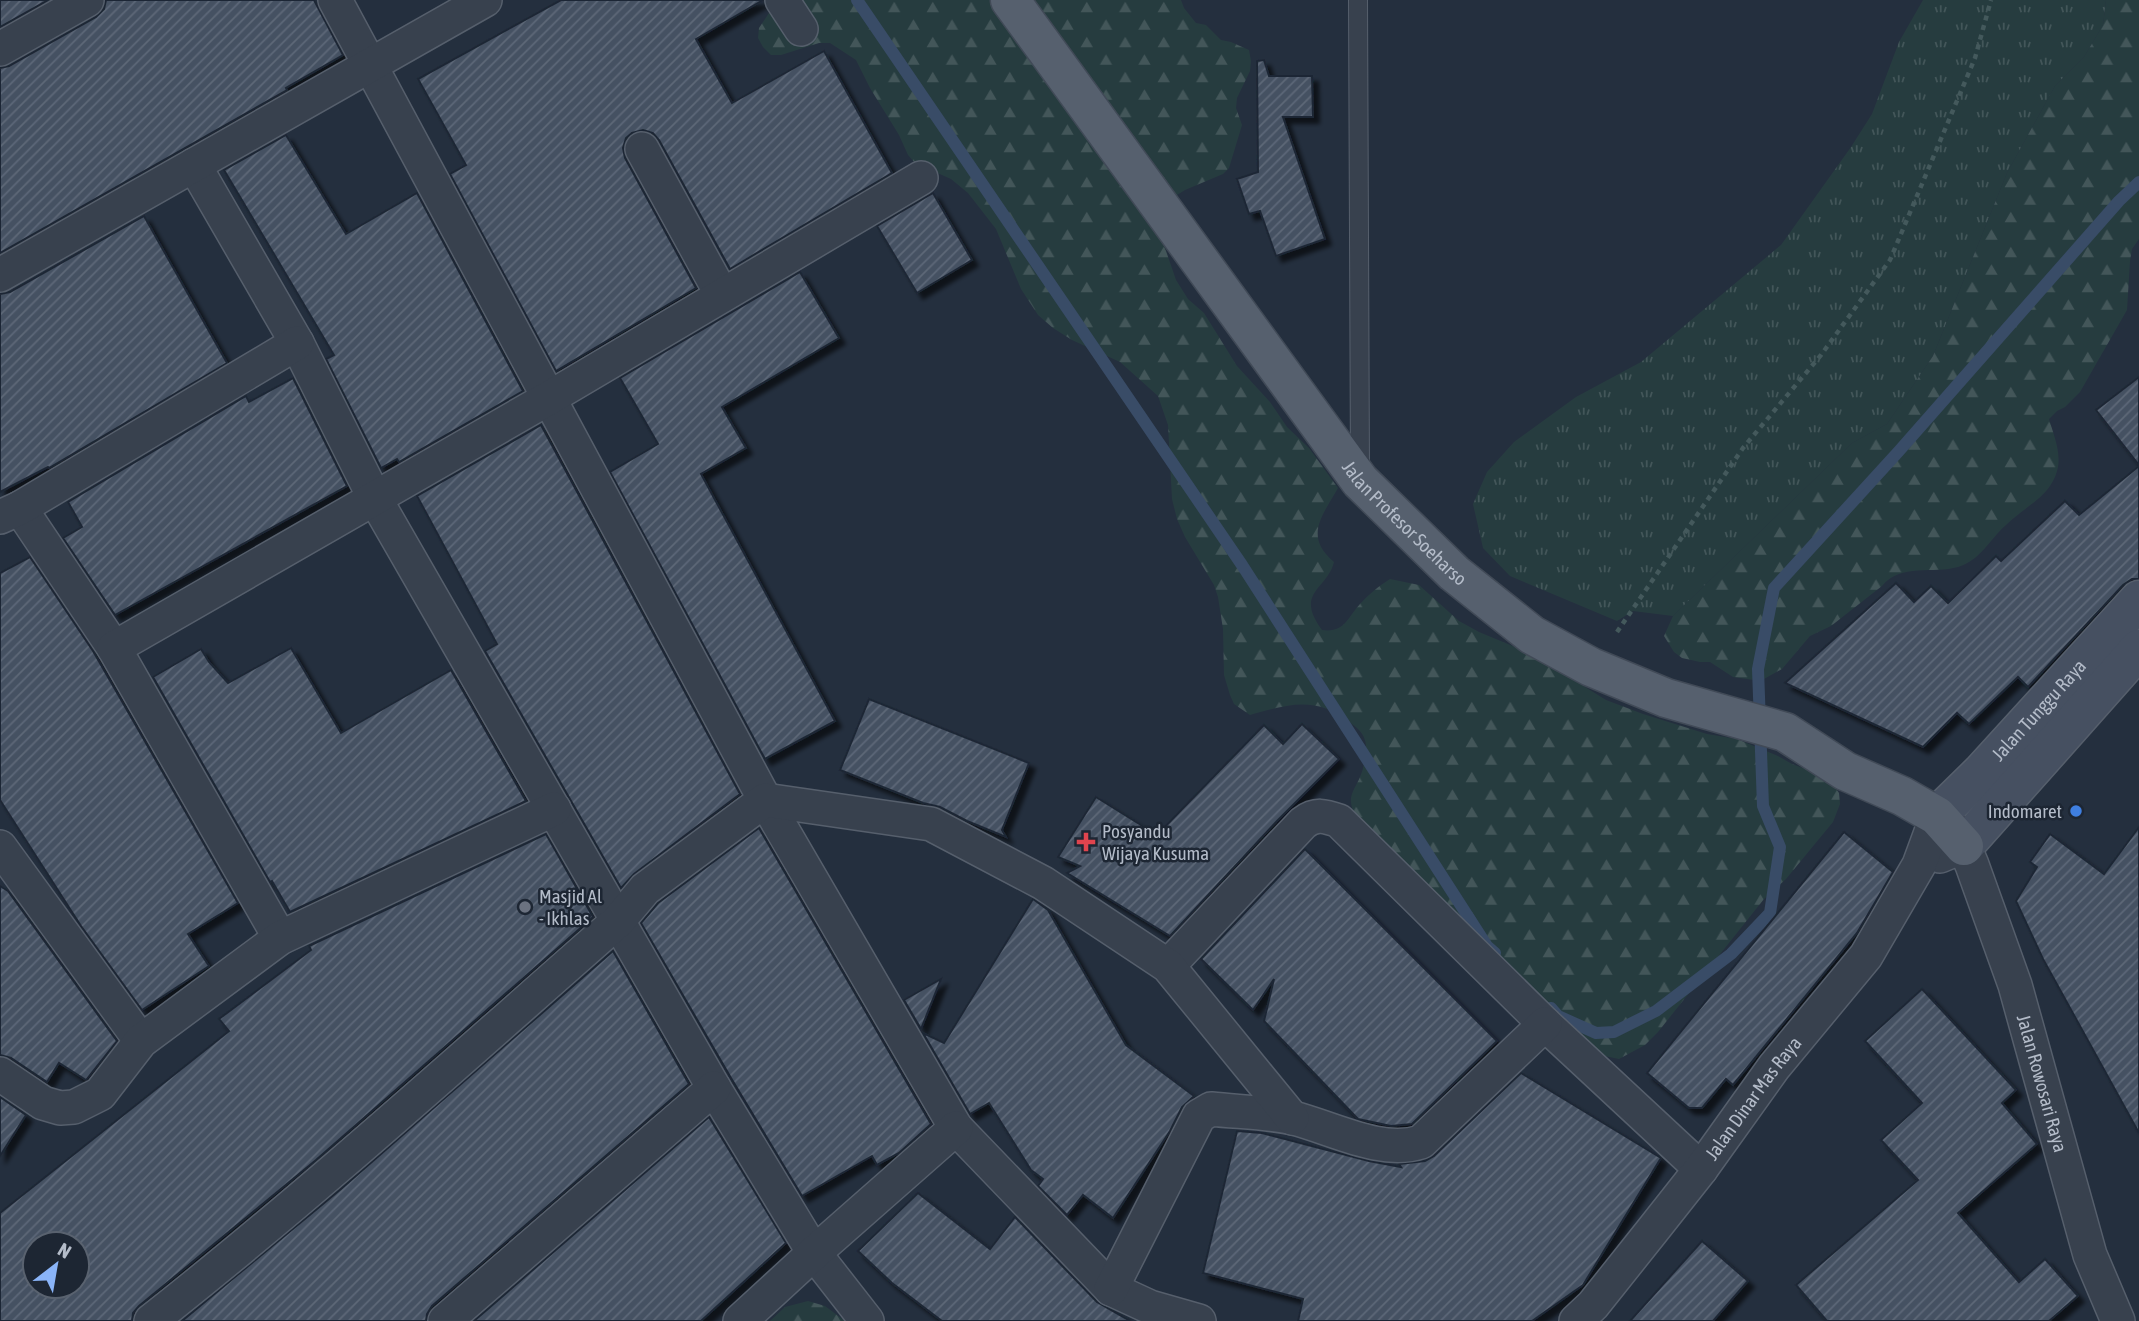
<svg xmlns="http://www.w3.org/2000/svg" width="2139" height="1321" viewBox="0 0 2139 1321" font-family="'Asap Condensed',sans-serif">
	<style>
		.grass { fill: url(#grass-tufts) }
		.forest { fill: url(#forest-firs) }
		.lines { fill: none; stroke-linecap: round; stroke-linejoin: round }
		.stream { stroke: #394c67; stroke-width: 12 }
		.building { fill: url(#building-hatch); stroke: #1f2835; stroke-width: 2; fill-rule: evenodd; filter: url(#shadow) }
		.service-casing { stroke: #565f6c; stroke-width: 20 }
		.minor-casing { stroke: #565f6c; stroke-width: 36 }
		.secondary-casing { stroke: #565f6c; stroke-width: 41 }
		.primary-casing { stroke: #414a57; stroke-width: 41 }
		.path { stroke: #44595c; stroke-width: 4.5; stroke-dasharray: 5 5; stroke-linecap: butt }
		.service { stroke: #38414e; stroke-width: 18 }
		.minor { stroke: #38414e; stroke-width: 33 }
		.secondary { stroke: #465061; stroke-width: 38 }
		.primary { stroke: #56606e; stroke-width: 38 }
		.shop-dot { fill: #3f7fe0; stroke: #1d2633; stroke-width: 2.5 }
		.health-dot { fill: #e0444e; stroke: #1d2633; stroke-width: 2.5 }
		.worship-dot { fill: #6b7280; stroke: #1d2633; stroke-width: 2.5 }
		.labels { text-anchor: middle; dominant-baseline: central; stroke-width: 5; stroke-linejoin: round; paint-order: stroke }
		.street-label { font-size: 19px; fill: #b4bcc9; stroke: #1d2633 }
		.poi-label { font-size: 19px; fill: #b4bcc9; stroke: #1d2633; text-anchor: start }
	</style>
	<defs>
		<pattern id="grass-tufts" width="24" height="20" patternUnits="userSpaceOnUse" patternTransform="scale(1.75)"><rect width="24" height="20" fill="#263c3f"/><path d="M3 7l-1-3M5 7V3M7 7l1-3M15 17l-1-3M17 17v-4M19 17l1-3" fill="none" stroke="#435659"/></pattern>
		<pattern id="forest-firs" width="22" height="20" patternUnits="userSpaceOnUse" patternTransform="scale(1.75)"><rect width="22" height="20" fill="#263c3f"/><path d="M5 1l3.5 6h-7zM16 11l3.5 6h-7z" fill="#435659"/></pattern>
		<pattern id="building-hatch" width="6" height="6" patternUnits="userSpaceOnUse" patternTransform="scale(1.75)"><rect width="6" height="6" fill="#455162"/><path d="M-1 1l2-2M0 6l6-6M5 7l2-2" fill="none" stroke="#5d6877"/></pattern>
		<filter id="shadow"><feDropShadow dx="6" dy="6" stdDeviation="2" flood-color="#0009"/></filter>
	</defs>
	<rect width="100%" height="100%" fill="#242f3e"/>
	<path class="grass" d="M1923,0H2106L2103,25L2084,57L2055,86L2007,173L1933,356L1887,424L1852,443L1673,616L1633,611L1617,621L1510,576L1483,548L1473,504L1487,472L1514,442L1576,397L1641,362L1781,245L1851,147L1872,114L1899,42Z"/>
	<g class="forest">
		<path d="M778,0H1181L1184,8L1196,23L1206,25L1221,40L1231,42L1249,50L1251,61L1250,71L1237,98L1236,108L1242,125L1229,168L1223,174L1185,190L1177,195L1172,203L1164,238L1165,248L1176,280L1188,299L1204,313L1237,366L1270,402L1287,427L1309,448L1338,488C1323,515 1303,536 1334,562C1327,590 1294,592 1322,630C1345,633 1347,618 1360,604C1368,595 1379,586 1390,579L1419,585L1459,621L1479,632L1532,654L1606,700L1643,714L1707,734L1737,739L1778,756L1792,764L1819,774L1834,786L1839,793L1840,804L1833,822L1786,879L1764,899L1658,1032L1645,1045L1619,1059L1600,1055L1358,822C1356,816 1351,808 1351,802C1350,793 1357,785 1360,777C1364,768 1366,755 1366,745C1365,735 1359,729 1352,724C1316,695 1290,704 1250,715L1234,704L1230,695L1224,675L1223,629L1218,597L1214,585L1185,537L1177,519L1172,499L1168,425L1158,396L1120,362L1072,340L1053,328L1038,315L1021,289L996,229L968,193L951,179L915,163L908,155L899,135L870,88L856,60L830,43H819L781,55H771L763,47L758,38L759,28L769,13L776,6Z"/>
		<path d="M2106,0H2139V239L2132,249L2130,261L2127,310L2080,392L2065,407L2057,411L2049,419C2054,436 2062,454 2057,471C2050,497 2024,507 2006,525C1989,540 1981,560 1958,567C1933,574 1901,563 1882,586L1831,626L1810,636L1782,669L1764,679L1754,680L1733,677L1710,662H1700L1682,658L1674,652L1664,636L1673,616L1852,443L1887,424L1933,356L2007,173L2055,86L2084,57L2103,25Z"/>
		<path d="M808,1301L825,1306L845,1321H770L785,1307Z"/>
	</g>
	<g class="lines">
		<g class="stream">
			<path d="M857,0L1242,565L1487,946L1495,953"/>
			<path d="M1551,1008L1558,1016L1596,1033L1614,1032L1656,1011L1731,954L1770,913L1780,847L1763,806L1758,669L1774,588L1899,451L2119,201L2139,182"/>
		</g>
	</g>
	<g class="building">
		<path d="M0,0H48L0,27Z"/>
		<path d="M106,0H314L343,55L286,88L287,90L0,253V68L9,66L96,17L104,9Z"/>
		<path d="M561,0H763L696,39L732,103L824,51L892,173L730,269L659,140L653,133L643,130L632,133L626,138L623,148L625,158L696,288L556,371L450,174L466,165L418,79Z"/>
		<path d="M1264,60L1269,76H1312L1313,117H1283L1325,239L1276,256L1260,211L1249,214L1237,179L1258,172L1257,61Z"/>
		<path d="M286,135L346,234L417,193L523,391L399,462L397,459L381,468L326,359L334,355L224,170Z"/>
		<path d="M933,193L972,260L917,293L877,226Z"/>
		<path d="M144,216L227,363L49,468L48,467L0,492V294L10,292Z"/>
		<path d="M800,272L839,338L722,407L746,448L701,474L835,721L765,759L610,472L658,444L620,378Z"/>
		<path d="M2139,377V465L2096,410Z"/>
		<path d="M293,378L347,486L115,615L63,538L82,527L68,502L246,396L249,402Z"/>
		<path d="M541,425L740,794L634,874L621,888L485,651L497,644L417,496Z"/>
		<path d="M2139,466V579H2132L2123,585L2028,687L2018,677L1969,724L1957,713L1923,747L1785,683L1896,583L1914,602L1931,586L1948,603L1996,556L2001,561L2065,501L2079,515Z"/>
		<path d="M30,557L93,651L238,903L188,934L209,966L142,1010L81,926L0,800V573Z"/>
		<path d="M291,648L341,733L451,670L526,801L290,912L272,881L270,882L153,677L201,649L209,662L228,683Z"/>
		<path d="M869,699L1029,763L1002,830L1006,837L967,821L940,807L923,803L840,770Z"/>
		<path d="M1302,724L1339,759L1277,821L1170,936L1067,873L1080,866L1058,857L1096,797L1157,835L1264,725L1283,744Z"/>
		<path d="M2139,827V1133L2043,959L2016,901L2037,867L2030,862L2050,834L2104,874Z"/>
		<path d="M759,828L931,1124L899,1153L877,1165L872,1156L802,1196L731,1078L641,923L658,903Z"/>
		<path d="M1844,832L1893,872L1857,933L1733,1085L1726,1079L1702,1108H1689L1647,1073Z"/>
		<path d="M546,834L593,917L316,1160L139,1306L133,1313L132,1321H0V1213L229,1031L219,1019L311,950L309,946ZM35,1244H77V1286H35Z"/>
		<path d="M1305,849L1497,1041L1412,1124L1391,1126L1358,1119L1264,1021L1274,979L1253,1010L1201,959Z"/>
		<path d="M0,886L8,891L117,1041L86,1080L59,1063L47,1082L11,1058L0,1055Z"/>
		<path d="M1033,899L1048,910L1126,1045L1194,1096L1182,1107L1170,1131L1113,1218L1083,1195L1067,1215L1038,1186L1043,1179L1031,1170L989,1103L970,1114L923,1033L944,1043Z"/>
		<path d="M613,951L689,1084L432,1306L427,1314L426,1321H182L341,1189Z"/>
		<path d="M941,979L921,1029L904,1000Z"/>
		<path d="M1922,989L2016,1090L2002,1103L2037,1144L1958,1213L2019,1282L2045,1259L2078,1296L2049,1321H1827L1796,1285L1918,1180L1881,1140L1922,1103L1865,1041Z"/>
		<path d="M1521,1073L1661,1158L1583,1285L1532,1321H1298L1303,1299L1203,1273L1237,1131L1262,1133L1369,1161L1401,1167L1399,1164L1425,1161L1434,1156Z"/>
		<path d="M0,1097L26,1115L0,1156Z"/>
		<path d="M709,1117L786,1243L701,1321H474Z"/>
		<path d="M918,1193L990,1249L1015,1217L1097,1302L1130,1321H942L892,1283L858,1251Z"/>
		<path d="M1702,1241L1748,1281L1713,1321H1630Z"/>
	</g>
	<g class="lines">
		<g class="service-casing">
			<path id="service" d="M1358,0L1360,471"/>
		</g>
		<g class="minor-casing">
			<g id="minor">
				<path d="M335,0L765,800L956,1128L1111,1289L1150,1307L1199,1321"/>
				<path d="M782,0L801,29"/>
				<path d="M0,49L87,0"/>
				<path d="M642,149L722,295"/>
				<path d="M194,165L297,343L374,497L714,1088L814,1253L867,1321"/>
				<path d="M0,275L485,0"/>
				<path d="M20,508L114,648"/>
				<path d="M0,517L20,508L297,343"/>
				<path d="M0,847L141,1041"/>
				<path id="s1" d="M1940,856L1964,846L1972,865L2015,985L2090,1255L2118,1321"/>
				<path d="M280,938L114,648L549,398L921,178"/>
				<path d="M1168,966L1303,823C1316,813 1325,816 1339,821L1545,1024L1701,1169"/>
				<path d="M0,1074L43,1103L60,1108L74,1107L100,1094L141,1041L280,938L554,809"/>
				<path d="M1111,1289L1199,1116L1211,1109C1238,1112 1267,1112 1293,1118C1333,1128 1381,1155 1421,1142L1545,1024"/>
				<path d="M151,1321C312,1194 464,1056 618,921L645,889L765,800L931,824L1043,883L1168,966L1292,1118"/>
				<path d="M445,1321L714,1088"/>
				<path d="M740,1321L814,1253L956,1128"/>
				<path id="s2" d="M1576,1321L1593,1305L1652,1231L1701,1169L1774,1067L1866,956L1919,865L1937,816"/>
			</g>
		</g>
		<g class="secondary-casing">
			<g id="secondary">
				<path id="s3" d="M1937,816L1981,773L2139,600"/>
				<path d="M1964,846L2139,649"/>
			</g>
		</g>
		<g class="primary-casing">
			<g id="primary">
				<path id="s4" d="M1010,0L1360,481L1454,573L1532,635L1591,667L1666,698L1785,732L1845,771L1902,796L1937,816L1964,846"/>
			</g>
		</g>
		<path class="path" d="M1617,632L1743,448L1821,355L1890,260L1975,58L1991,0"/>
		<use href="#service" class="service"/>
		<use href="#minor" class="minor"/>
		<use href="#secondary" class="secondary"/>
		<use href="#primary" class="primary"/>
	</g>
	<circle class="shop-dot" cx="2076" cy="811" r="7"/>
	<path class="health-dot" d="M1082.5 831.5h7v7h7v7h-7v7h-7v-7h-7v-7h7z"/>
	<circle class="worship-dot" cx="525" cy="907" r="7"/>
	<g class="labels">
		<g class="street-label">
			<text stroke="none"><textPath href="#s4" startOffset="656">Jalan Profesor Soeharso</textPath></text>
			<text stroke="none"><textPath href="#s3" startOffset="147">Jalan Tunggu Raya</textPath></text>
			<text stroke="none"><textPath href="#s1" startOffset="276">Jalan Rowosari Raya</textPath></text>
			<text stroke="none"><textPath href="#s2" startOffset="285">Jalan Dinar Mas Raya</textPath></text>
		</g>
		<g class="poi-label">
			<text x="2062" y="811" text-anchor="end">Indomaret</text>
			<text x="1102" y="831">Posyandu<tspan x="1102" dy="22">Wijaya Kusuma</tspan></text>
			<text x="539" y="896">Masjid Al<tspan x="539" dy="22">- Ikhlas</tspan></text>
		</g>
	</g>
	<g transform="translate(56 1265) rotate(31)"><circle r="33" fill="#1d2633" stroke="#59626f" stroke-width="2"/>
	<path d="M0-5L12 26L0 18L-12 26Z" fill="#8ab4f8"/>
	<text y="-10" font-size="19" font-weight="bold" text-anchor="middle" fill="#b4bcc9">N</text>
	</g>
</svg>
